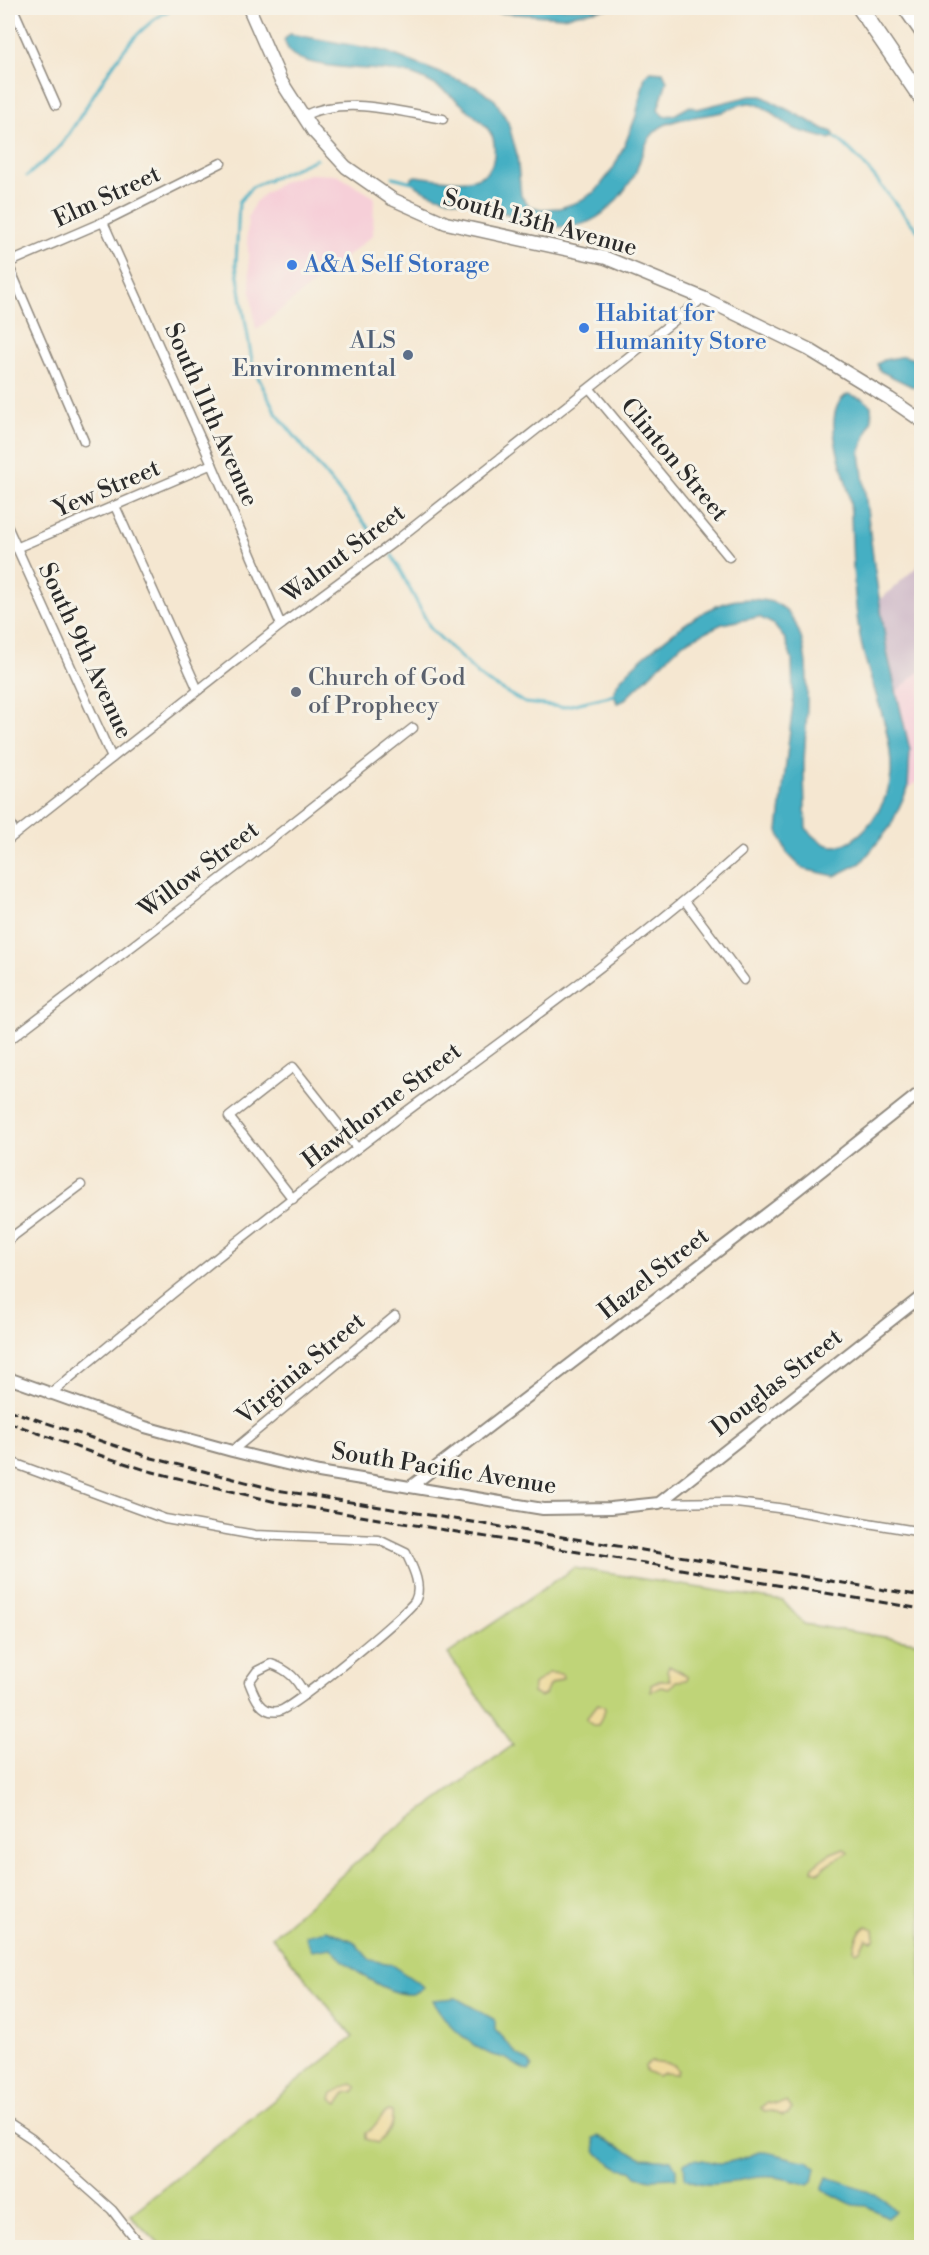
<svg xmlns="http://www.w3.org/2000/svg" width="929" height="2255" viewBox="0 0 929 2255" font-family="'Libre Bodoni',serif">
	<style>
		.built { fill: #f6cfd8 }
		.industrial { fill: #d1bdca }
		.green { fill: #bfd478; stroke: #758052; stroke-width: 1.5 }
		.sand { fill: #eeda9e; stroke: #8c8264; stroke-width: 1.5 }
		.water { fill: #44afc3; stroke: #386d77; stroke-width: 1.5 }
		.lines { fill: none; stroke-linecap: round; stroke-linejoin: round }
		.stream { stroke: #44afc3; stroke-width: 3 }
		.minor-casing { stroke: #90897e; stroke-width: 11 }
		.tertiary-casing { stroke: #90897e; stroke-width: 14 }
		.secondary-casing { stroke: #90897e; stroke-width: 15 }
		.motorway-casing { stroke: #90897e; stroke-width: 18 }
		.minor { stroke: #fff; stroke-width: 8 }
		.tertiary { stroke: #fff; stroke-width: 10 }
		.secondary { stroke: #fff; stroke-width: 12 }
		.motorway { stroke: #fff; stroke-width: 15 }
		.rail { stroke: #2b2b2b; stroke-width: 3; stroke-dasharray: 9 4.5; stroke-linecap: butt }
		.shop-dot { fill: #3f7fe0; stroke: #f7f3e8; stroke-width: 2 }
		.service-dot { fill: #5c6f8a; stroke: #f7f3e8; stroke-width: 2 }
		.worship-dot { fill: #6b7280; stroke: #f7f3e8; stroke-width: 2 }
		.labels { text-anchor: middle; dominant-baseline: central; stroke-width: 6; stroke-linejoin: round; paint-order: stroke }
		.street-label { font-size: 24px; fill: #2b2b2b; stroke: #f7f3e8 }
		.shop-label { font-size: 24px; fill: #366cbe; stroke: #f7f3e8; text-anchor: start }
		.service-label { font-size: 24px; fill: #4e5e75; stroke: #f7f3e8; text-anchor: end }
		.worship-label { font-size: 24px; fill: #5b616d; stroke: #f7f3e8; text-anchor: start }
	</style>
	<rect width="100%" height="100%" fill="#f7f3e8"/>
	<filter id="ink" filterUnits="userSpaceOnUse"><feTurbulence type="fractalNoise" baseFrequency=".0167" numOctaves="2"/><feDisplacementMap in="SourceGraphic" scale="12" xChannelSelector="R" yChannelSelector="G"/><feConvolveMatrix kernelMatrix="1 2 1 2 8 2 1 2 1" color-interpolation-filters="sRGB"/></filter>
	<filter id="wash" filterUnits="userSpaceOnUse"><feTurbulence type="fractalNoise" baseFrequency=".008" numOctaves="4" result="noise"/><feDisplacementMap in="SourceGraphic" scale="24" xChannelSelector="R" yChannelSelector="G"/><feGaussianBlur stdDeviation="1.35" result="paint"/><feColorMatrix in="noise" values="0 0 0 0 0 0 0 0 0 0 0 0 0 0 0 0 0 1.4 0 .05"/><feComposite in="paint" operator="in"/></filter>
	<g filter="url(#wash)">
		<rect width="100%" height="100%" fill="#f5e7d1"/>
		<g class="built">
			<path d="M310,174L337,175L374,197L373,235L256,330L251,295L247,235L248,217L255,202L267,192L284,181Z"/>
			<path d="M921,670V779L908,788L910,750L896,692Z"/>
		</g>
		<path class="industrial" d="M921,563V670L896,692L879,601Z"/>
		<path class="green" d="M574,1568L783,1601L804,1624L921,1643V2247L163,2248L130,2215L353,2037L272,1937L385,1837L513,1745L448,1654Z"/>
		<g class="sand">
			<path d="M669,1666L686,1675L688,1677L686,1680L676,1681L669,1689L661,1687L651,1691V1685L659,1681L670,1680L667,1670Z"/>
			<path d="M549,1673L562,1674L563,1678L549,1685L545,1695L540,1697L533,1693L534,1685Z"/>
			<path d="M598,1704L604,1706L605,1710L598,1725H592L586,1719Z"/>
			<path d="M844,1848L848,1852C839,1859 827,1862 819,1872L812,1870L813,1866L829,1854Z"/>
			<path d="M867,1926L874,1929L875,1939L871,1941L866,1939L860,1950L856,1952L854,1950C855,1940 858,1931 867,1926Z"/>
			<path d="M651,2062L674,2065L678,2071L676,2074L664,2073L657,2076L646,2071L645,2066Z"/>
			<path d="M352,2083L356,2087L355,2091L346,2093L338,2104L331,2099L333,2093Z"/>
			<path d="M767,2102L776,2104L787,2102L792,2109L788,2114L782,2116L772,2111L765,2112L761,2108Z"/>
			<path d="M389,2111L392,2112C394,2124 387,2136 377,2143L366,2139V2133C377,2128 378,2115 389,2111Z"/>
		</g>
		<g class="water">
			<path d="M481,8H609L563,17L500,13Z"/>
			<path d="M290,34L384,51L476,87L495,100L508,122L517,155L521,196L529,206L541,209L560,208L578,202L596,191L613,169L625,144L636,116L645,76L650,71L663,72L667,81L658,109L663,116L674,115L690,106L697,109L750,96H762L824,129L833,132L835,137L829,139C818,136 805,133 795,129C782,123 762,101 748,103C739,104 730,109 722,112C704,117 671,117 657,130C643,142 642,158 635,174C629,185 622,194 614,203C576,245 533,222 488,207C464,200 430,200 412,182V178L415,176C437,178 486,191 493,161C495,153 495,146 493,138C489,127 477,118 469,111C451,94 430,79 406,73C377,67 317,71 293,55C288,51 286,45 284,40Z"/>
			<path d="M904,356L921,361V388L913,387L880,371L877,364L884,360Z"/>
			<path d="M848,394L863,399L871,406L872,419L860,452L874,565L888,656L910,750L908,788L890,827L861,863L835,876L803,869L787,853L778,831L793,704L792,660L785,639L773,624L759,617L722,624L683,643L623,701L617,703C615,697 612,692 616,686C626,668 679,627 699,615C707,609 719,605 728,602C741,598 764,598 777,604C820,627 805,723 804,764C804,785 805,807 806,828C820,843 831,853 852,840C871,828 889,798 891,775C893,729 870,686 861,642C855,611 853,574 852,542C851,527 852,511 849,496C845,472 832,445 834,420C835,409 838,400 848,394Z"/>
			<path d="M326,1930L353,1941L370,1960L390,1964L424,1987C420,1990 417,1993 412,1994C388,1996 345,1966 331,1948L312,1951L305,1935Z"/>
			<path d="M456,1998L495,2020V2030L517,2054L530,2063L532,2067L529,2071C519,2069 513,2061 504,2058C500,2056 495,2056 490,2054C469,2045 442,2021 433,2000Z"/>
			<path d="M598,2136L642,2158L671,2160L676,2169V2178L651,2179L636,2176L631,2170L619,2168L603,2158L596,2151L594,2138Z"/>
			<path d="M759,2152C776,2151 791,2161 808,2161L816,2168L813,2182L809,2185C795,2181 778,2176 763,2177C736,2178 711,2192 685,2178L684,2163C695,2154 710,2164 722,2163C734,2162 747,2157 759,2152Z"/>
			<path d="M827,2177C849,2184 880,2192 895,2211L888,2217L867,2206L853,2205L822,2189Z"/>
		</g>
		<g class="lines">
			<g class="stream">
				<path d="M835,137C869,163 892,204 922,235"/>
				<path d="M316,159L252,187L239,202L236,265L253,367L276,413L375,536"/>
				<path d="M27,176C38,166 52,156 61,145C94,101 122,31 174,8"/>
				<path d="M393,177L412,182"/>
				<path d="M392,555L431,629L483,679L525,703L562,707L614,695"/>
			</g>
		</g>
	</g>
	<g filter="url(#ink)">
		<g class="lines">
			<g class="minor-casing">
				<g id="minor">
					<path d="M13,8L56,105"/>
					<path d="M303,116C346,95 398,112 443,119"/>
					<path d="M103,222L212,464L281,625"/>
					<path d="M8,263L103,222L221,163"/>
					<path d="M8,264L84,441"/>
					<path d="M590,389L729,557"/>
					<path d="M115,506L198,690"/>
					<path d="M8,528L112,758"/>
					<path d="M16,548L212,464"/>
					<path d="M8,818L15,834"/>
					<path d="M8,840L281,625L398,539L703,298"/>
					<path d="M685,901L744,980"/>
					<path d="M8,1041L244,861L413,728"/>
					<path d="M293,1199L229,1117L293,1067L357,1148"/>
					<path d="M8,1240L81,1185"/>
					<path d="M49,1395C159,1304 269,1214 383,1129C503,1039 628,952 741,852"/>
					<path d="M232,1451L395,1316"/>
					<path d="M8,1461L165,1519L255,1535L379,1540L406,1553C412,1566 423,1586 415,1601C407,1614 293,1708 279,1711C261,1715 254,1695 249,1682L257,1671L271,1664C289,1670 297,1679 305,1695"/>
					<path d="M659,1503L728,1502L778,1508L922,1532"/>
					<path d="M8,2123L32,2139L112,2210L134,2238L145,2248"/>
				</g>
			</g>
			<g class="tertiary-casing">
				<g id="tertiary">
					<path d="M8,1378L145,1427L232,1451L319,1472L543,1509L611,1508L659,1503L922,1296"/>
					<path d="M410,1487L782,1202L922,1091"/>
				</g>
			</g>
			<g class="secondary-casing">
				<path id="secondary" d="M249,8L281,81L313,131L346,167L392,199L446,223L606,258L703,298L808,349L890,399L922,421"/>
			</g>
			<g class="motorway-casing">
				<g id="motorway">
					<path d="M860,8L922,99"/>
					<path d="M906,8L922,31"/>
				</g>
			</g>
			<use href="#minor" class="minor"/>
			<use href="#tertiary" class="tertiary"/>
			<use href="#secondary" class="secondary"/>
			<use href="#motorway" class="motorway"/>
			<g class="rail">
				<path d="M8,1410L152,1458L277,1490L922,1596"/>
				<path d="M8,1422L90,1452L149,1471L276,1502L922,1609"/>
			</g>
		</g>
	</g>
	<g class="shop-dot">
		<circle cx="292" cy="265" r="6"/>
		<circle cx="584" cy="328" r="6"/>
	</g>
	<circle class="service-dot" cx="408" cy="355" r="6"/>
	<circle class="worship-dot" cx="296" cy="692" r="6"/>
	<g class="labels">
		<g class="street-label">
			<text transform="translate(107 197) rotate(-25)">Elm Street</text>
			<text transform="translate(540 223) rotate(15)">South 13th Avenue</text>
			<text transform="translate(211 415) rotate(66)">South 11th Avenue</text>
			<text transform="translate(674 460) rotate(50)">Clinton Street</text>
			<text transform="translate(107 489) rotate(-23)">Yew Street</text>
			<text transform="translate(344 554) rotate(-37)">Walnut Street</text>
			<text transform="translate(85 651) rotate(65)">South 9th Avenue</text>
			<text transform="translate(199 870) rotate(-37)">Willow Street</text>
			<text transform="translate(382 1106) rotate(-37)">Hawthorne Street</text>
			<text transform="translate(654 1274) rotate(-38)">Hazel Street</text>
			<text transform="translate(301 1369) rotate(-40)">Virginia Street</text>
			<text transform="translate(777 1383) rotate(-38)">Douglas Street</text>
			<text transform="translate(444 1469) rotate(9)">South Pacific Avenue</text>
		</g>
		<g class="shop-label">
			<text x="304" y="265">A&amp;A Self Storage</text>
			<text x="596" y="314">Habitat for<tspan x="596" dy="28">Humanity Store</tspan></text>
		</g>
		<g class="service-label">
			<text x="396" y="341">ALS<tspan x="396" dy="28">Environmental</tspan></text>
		</g>
		<g class="worship-label">
			<text x="308" y="678">Church of God<tspan x="308" dy="28">of Prophecy</tspan></text>
		</g>
	</g>
	<rect width="929" height="2255" fill="none" stroke="#f7f3e8" stroke-width="30"/>
</svg>
